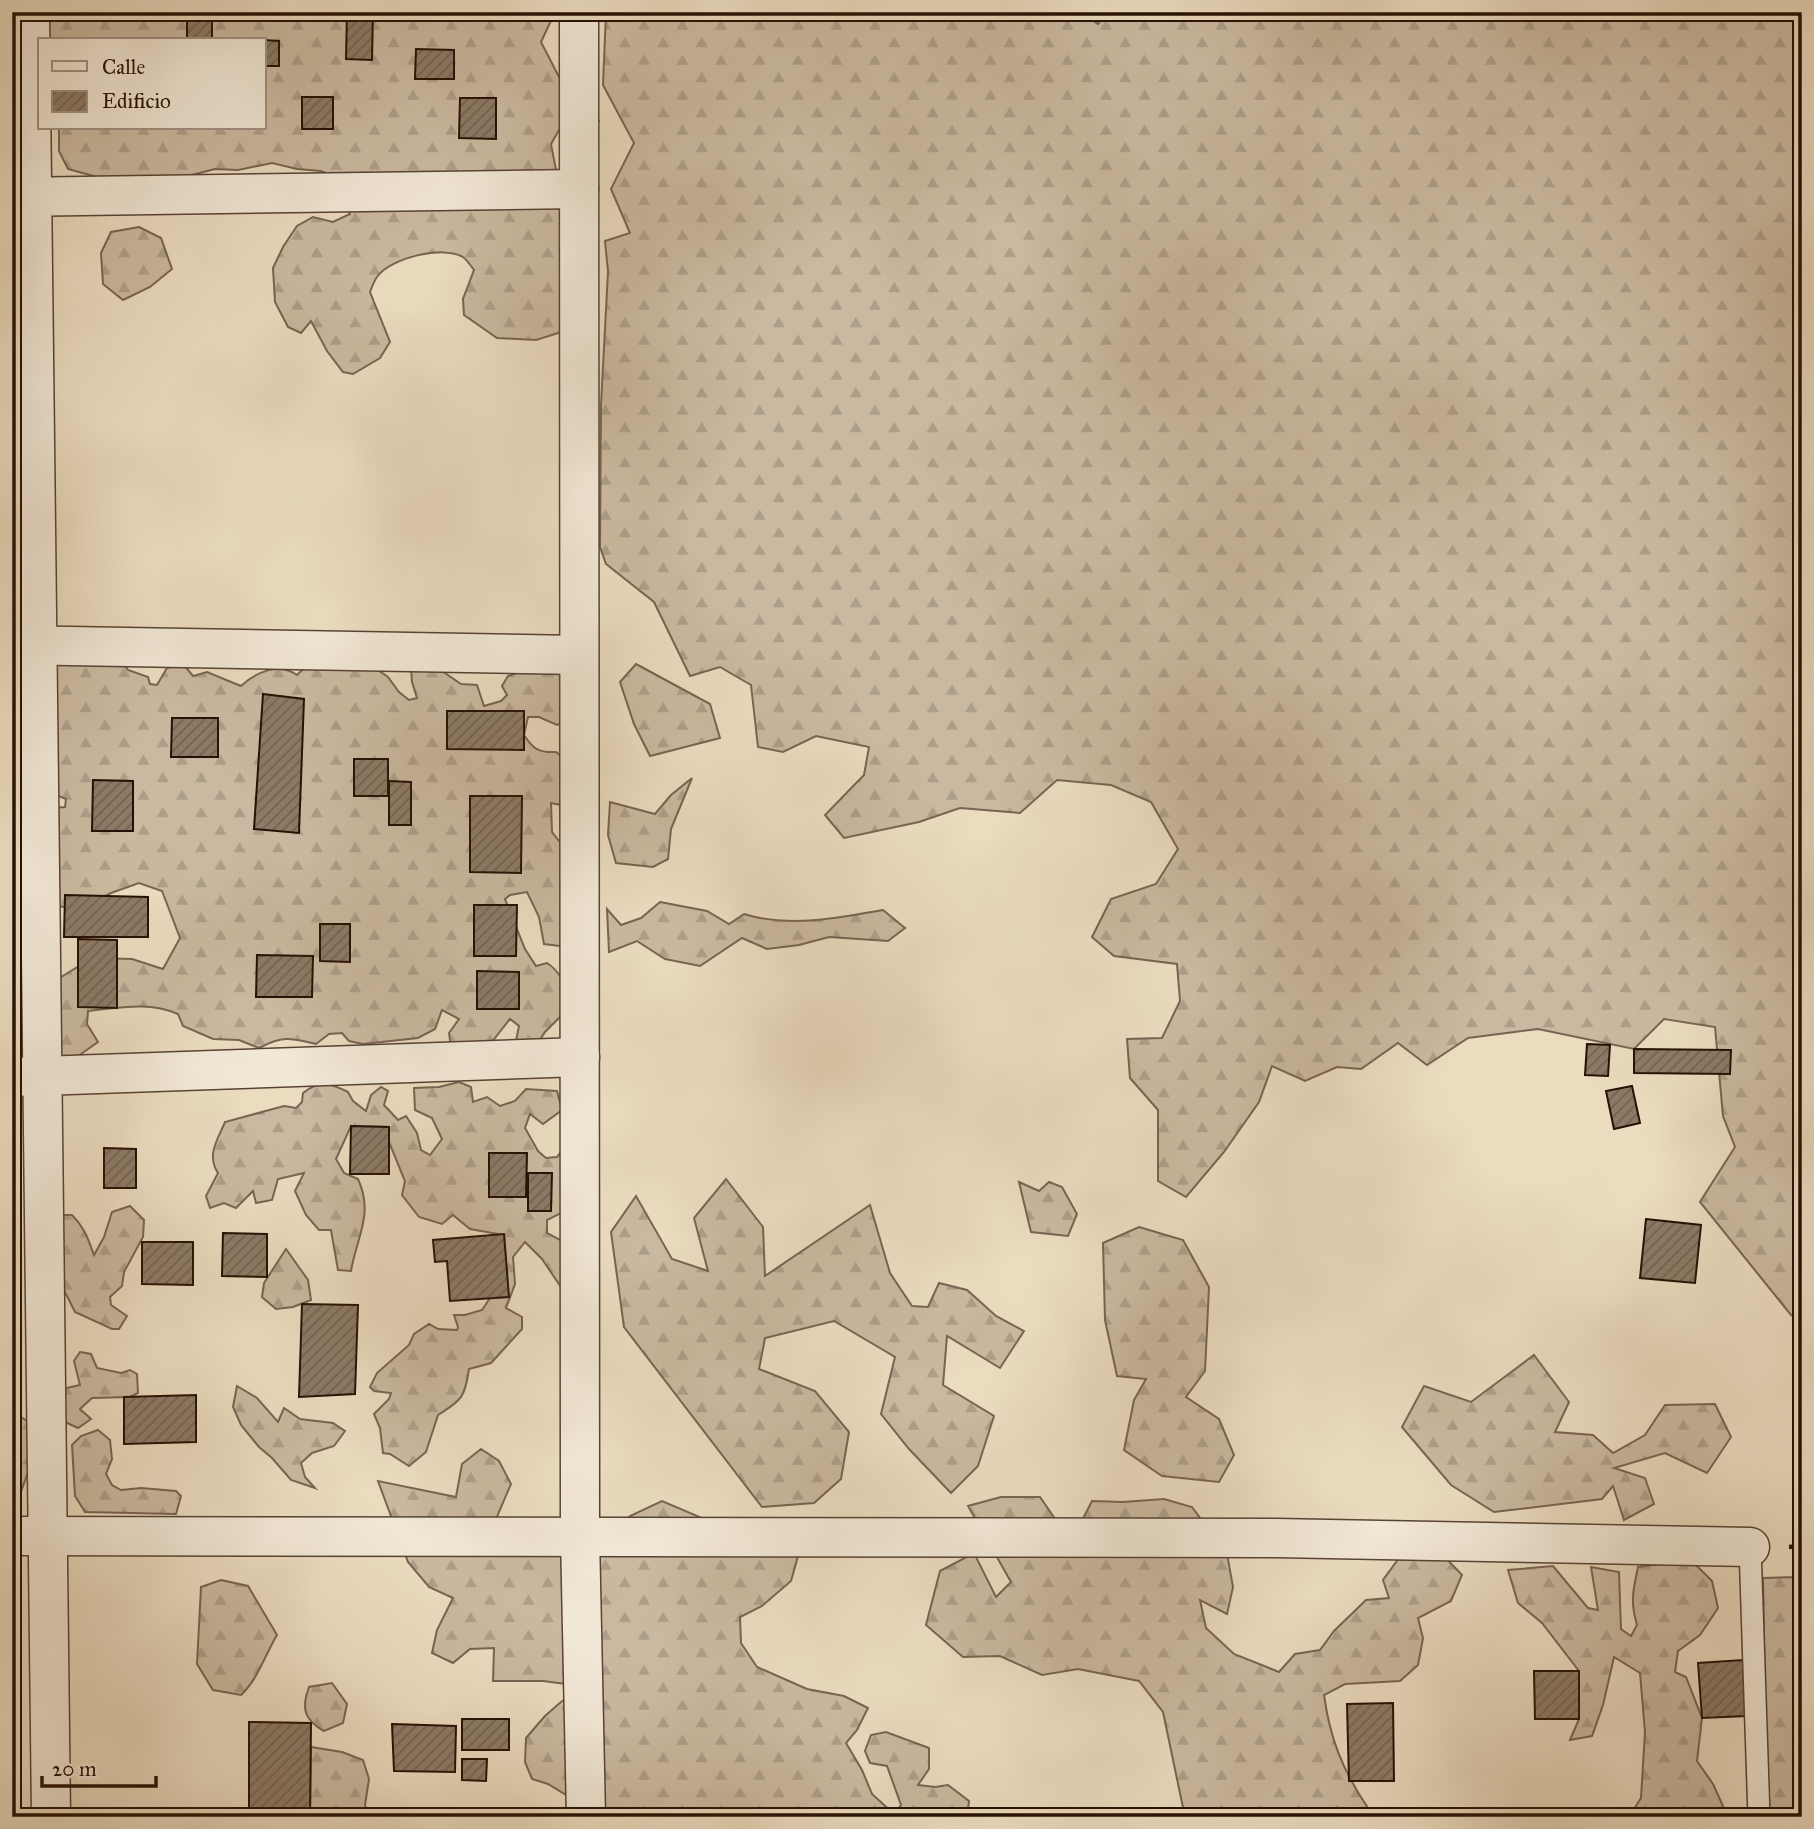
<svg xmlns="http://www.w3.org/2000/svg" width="1814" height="1829" viewBox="0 0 1814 1829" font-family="'IM FELL Great Primer',serif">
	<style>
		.forest { fill: url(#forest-firs); stroke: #786452; stroke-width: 2 }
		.building { fill: url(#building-hatch); stroke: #261005; stroke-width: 2 }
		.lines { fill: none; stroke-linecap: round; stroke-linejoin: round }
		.lane-casing { stroke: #574334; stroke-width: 24 }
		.street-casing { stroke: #574334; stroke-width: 41 }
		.path { stroke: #261005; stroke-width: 4.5; stroke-dasharray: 5 3.5; stroke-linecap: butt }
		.lane { stroke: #f2e8d6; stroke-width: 21 }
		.street { stroke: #f2e8d6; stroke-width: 38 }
	</style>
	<defs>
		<pattern id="forest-firs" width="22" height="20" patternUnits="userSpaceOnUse" patternTransform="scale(1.75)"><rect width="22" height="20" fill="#cab9a0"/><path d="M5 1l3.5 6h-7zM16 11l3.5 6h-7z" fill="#ad9e88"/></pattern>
		<pattern id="building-hatch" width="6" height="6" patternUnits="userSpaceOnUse" patternTransform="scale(1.75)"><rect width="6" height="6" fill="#8c7a66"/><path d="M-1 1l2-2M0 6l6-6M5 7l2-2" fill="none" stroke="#726352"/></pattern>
	</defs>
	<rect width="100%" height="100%" fill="#ebdcc0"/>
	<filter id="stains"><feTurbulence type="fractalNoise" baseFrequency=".00286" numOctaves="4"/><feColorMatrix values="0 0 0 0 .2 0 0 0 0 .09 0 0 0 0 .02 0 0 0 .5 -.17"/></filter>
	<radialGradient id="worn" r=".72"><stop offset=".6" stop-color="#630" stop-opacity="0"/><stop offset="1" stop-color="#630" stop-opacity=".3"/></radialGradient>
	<g class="forest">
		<path d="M45,12H555L541,42L559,77L599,121L574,133L559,130L551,144L556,170L579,209L574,328L536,340L497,338L464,315L463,299L474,270C471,266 467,260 463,257C443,245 390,258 377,277C374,281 372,287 370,292L390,342L380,358L353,374L343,372L327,351L311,321L301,333L288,327L275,302L273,268L283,247L297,226L313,217L333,222L350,214L336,177L321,171L297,169L272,163L238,170L215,169L184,177L111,181L68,169L59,151V128H264V40H42Z"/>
		<path d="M606,12H1081L1098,24L1106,12H1802V1322L1791,1315L1700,1202L1735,1147L1723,1116L1715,1027L1664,1019L1634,1049L1538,1029L1468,1038L1427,1065L1398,1043L1361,1069L1337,1067L1305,1081L1272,1066L1259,1102L1224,1152L1186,1197L1158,1181V1110L1130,1078L1127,1039L1162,1038L1180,1001L1177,964L1114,956L1092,937L1111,899L1156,884L1178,849L1151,802L1111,785L1057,780L1020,813L960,808L919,822L844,838L825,815L864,775L869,747L816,736L783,752L758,747L751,685L720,667L690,676L654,602L606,564L600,547L601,405L608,271L605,241L630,233L611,189L634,143L603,85Z"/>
		<path d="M139,227L161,238L172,269L150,287L123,300L103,284L101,253L111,232Z"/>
		<path d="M111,640L128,670L148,677L150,684L157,685L167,668L184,665L193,676L207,672L241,686C256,672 279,662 297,675L306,666L330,670L375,668L388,677L399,692L409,700L417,698L412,682L411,668L429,662L461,684L477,685L484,706L501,701L507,695L502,686L508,676L555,660L577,717L557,725L539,717H528L524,735C533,749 539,753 556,752L571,764V807L551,803L552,832L562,845L573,939L560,946L544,944L539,917L527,892L510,895L505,899L525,949L536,966L547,963C562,972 567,990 572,1005L545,1032L536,1046L513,1056L519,1026L510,1019L484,1052L451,1048L449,1033L459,1019L442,1010L435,1029L418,1038L363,1044L349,1041L342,1033L329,1034L316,1044C291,1038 283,1035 259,1048L239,1040L213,1039L183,1026L178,1014C149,1001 118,1008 88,1011L87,1024L98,1042L74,1059L61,1056L58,979L92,958L132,959L163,969L180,938L162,891L139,883L111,893L80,909L57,906L12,855V831L42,851L53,808L65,807L66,799L52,793L37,663Z"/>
		<path d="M636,664L710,704L720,738L650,756L634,724L620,682Z"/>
		<path d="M692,778L671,829L668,859L653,867L616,863L608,835L610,802L655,814L671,795Z"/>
		<path d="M660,902L707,911L729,924L744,914C789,928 838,918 883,910L905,928L888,941L829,937L799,945L767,949L742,938L700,966L665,959L637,941L609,952L607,909L621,925L641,918Z"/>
		<path d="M459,1082L471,1087L473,1102L487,1097L500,1106L515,1101L526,1089L557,1091L562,1110L543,1124L530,1114L525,1128L538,1151L546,1158L557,1157L564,1148L569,1209L547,1220V1233L564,1242L567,1296L542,1259L525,1242L513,1257L515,1284L506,1308L522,1317V1329L491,1363L469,1369C465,1397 462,1400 438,1415L426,1452L409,1466L390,1454L383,1453L380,1428L374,1414L389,1399L391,1393L374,1391L370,1387L377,1373L409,1345L414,1334L429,1324L438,1329L457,1330L458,1327L454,1315H465L482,1310L507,1273L504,1235L470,1229L453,1215L442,1224L419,1217L402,1195L405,1181L389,1142V1127L351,1126L336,1159L344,1173L358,1179C374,1214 357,1236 351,1271L338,1270L331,1230H319L306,1215L295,1191L304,1173L278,1179L272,1200L256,1203L253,1191L236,1208L224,1203L210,1208L206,1196L218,1173C206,1155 218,1139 225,1122L284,1106L296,1108L302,1102L303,1093C319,1080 330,1083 348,1092L353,1101L366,1111L371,1095L381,1087L388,1091L384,1105L398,1120L406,1116L417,1133L421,1150L430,1155L442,1139L432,1118L415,1110L414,1088L439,1087Z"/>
		<path d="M726,1179L763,1227L765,1276L870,1205L890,1273L912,1306L928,1307L939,1283L967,1290L996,1316L1024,1331L1000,1368L947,1336L943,1385L994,1416L978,1466L951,1493L909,1449L881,1414L895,1357L834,1321L765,1338L759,1369L815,1391L849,1432L841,1479L814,1503L762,1507L624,1327L611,1232L636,1196L672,1259L708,1271L694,1218Z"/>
		<path d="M1019,1182L1039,1191L1049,1182L1062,1187L1077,1214L1068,1236L1031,1232Z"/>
		<path d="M130,1206L144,1220L143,1237L124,1272L122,1286L110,1297L111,1305L127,1316L119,1329H112L75,1312L69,1300L58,1279V1215H72C85,1228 88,1239 94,1255L104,1237L112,1212Z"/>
		<path d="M1139,1227L1183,1240L1209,1287L1205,1371L1186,1397L1219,1419L1234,1455L1219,1482L1162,1476L1124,1450L1134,1400L1146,1379L1117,1376L1105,1320L1103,1243Z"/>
		<path d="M286,1249L308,1280L311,1300L293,1307L276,1309L262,1297L264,1283Z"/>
		<path d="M80,1352L91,1354L97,1368L121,1373L130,1370L137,1374L138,1393L130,1397L92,1398L80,1409L91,1419L78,1428L63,1421L60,1405L66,1388L80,1385L74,1361Z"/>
		<path d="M1534,1355L1569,1402L1555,1432L1593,1435L1613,1453L1645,1435L1665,1405L1715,1404L1731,1437L1707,1473L1665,1453L1614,1468L1645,1478L1654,1504L1624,1520L1613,1486L1602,1499L1494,1512L1451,1485L1402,1427L1424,1386L1471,1402Z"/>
		<path d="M237,1386L257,1398L278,1422L284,1408L300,1419L333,1423L345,1431L334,1446L312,1453L301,1463L305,1477L315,1488L291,1480L272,1458L259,1447L241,1425L233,1407Z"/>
		<path d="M12,1411L36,1427L33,1459L20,1494L12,1498Z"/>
		<path d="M98,1430L110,1440L112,1459L106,1474L112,1485L121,1490L141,1488L176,1491L181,1496L176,1514L85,1512L75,1496L72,1445L81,1436Z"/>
		<path d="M481,1449L499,1461L511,1484L487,1540L611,1546L630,1516L662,1501L770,1547L802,1542L791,1581L762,1606L740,1617L741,1643L757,1667L807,1689L844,1696L868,1708L857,1730L846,1743L862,1770L872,1794L894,1814L901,1805L887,1766L870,1763L865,1751L871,1735L886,1732L929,1748V1769L918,1785L935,1787L948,1785L969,1801L967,1817H602L548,1784L532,1779L525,1762L526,1738L545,1716L562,1701L596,1688L543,1681H493L494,1648L470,1649L453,1663L432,1653L437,1630L453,1598L429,1587L408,1562L378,1481L456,1497L462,1464Z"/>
		<path d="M1001,1497H1040L1071,1542L1092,1501L1123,1502L1164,1499L1192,1507L1227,1554L1233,1587L1227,1614L1200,1600L1206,1628L1234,1654L1279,1672L1295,1654L1320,1650L1334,1631L1366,1600L1389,1598L1383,1580L1402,1554L1443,1555L1462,1575L1451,1601L1418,1618L1423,1638L1418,1665L1400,1681L1345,1684L1324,1695C1330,1739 1343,1771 1368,1808L1362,1817H1185L1163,1712L1139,1681L1078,1669L1042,1675L1000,1656L963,1657L926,1625L940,1571L974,1553L996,1597L1011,1582L968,1506Z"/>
		<path d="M1691,1560L1712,1581L1718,1608L1700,1635L1678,1651L1675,1672L1686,1677L1702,1718L1697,1761L1713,1784L1728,1817H1629L1641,1798L1645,1732L1640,1673L1614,1657L1603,1705L1592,1736L1570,1740L1579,1719V1671L1542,1623L1518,1603L1508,1570L1553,1566L1588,1608L1598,1610L1591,1567L1619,1572L1621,1629L1631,1636L1637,1625C1630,1601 1633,1591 1638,1567Z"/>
		<path d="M1802,1577V1817H1767L1763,1578Z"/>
		<path d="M221,1580L248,1586L277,1635C265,1655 258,1679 241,1695L213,1690L197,1664L201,1587Z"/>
		<path d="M332,1683L347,1704L343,1723L324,1731C304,1720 301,1708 309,1687Z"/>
		<path d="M311,1747L342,1752L363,1760L369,1779L365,1805L369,1817H310Z"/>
	</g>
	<g class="building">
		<rect x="187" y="12" width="25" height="28"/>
		<path d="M347,12H373L372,60L346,59Z"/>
		<path d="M264,40L279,41V66H264Z"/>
		<path d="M416,49L454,50V79H415Z"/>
		<rect x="302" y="97" width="31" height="32"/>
		<path d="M460,98H496V139L459,138Z"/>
		<path d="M263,694L304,699L299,833L254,829Z"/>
		<path d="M447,711H524V750L447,749Z"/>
		<path d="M172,718H218V757H171Z"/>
		<rect x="354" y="759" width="34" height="37"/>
		<path d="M93,780L133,781V831H92Z"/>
		<path d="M389,781L411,782V825H389Z"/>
		<path d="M470,796H522L521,873L470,872Z"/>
		<path d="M65,895L148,897V937H64Z"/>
		<path d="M474,905H517L516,956H474Z"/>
		<path d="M320,924H350V962L320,961Z"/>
		<path d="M78,939L117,940V1008L78,1007Z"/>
		<path d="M257,955L313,956L312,997H256Z"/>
		<path d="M477,971L519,972V1009H477Z"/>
		<path d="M1587,1044L1610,1045L1608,1076L1585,1075Z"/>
		<path d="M1634,1049L1731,1050L1730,1074L1634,1073Z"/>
		<path d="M1632,1086L1640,1123L1614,1129L1606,1091Z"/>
		<path d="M351,1126L389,1127V1174H350Z"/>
		<path d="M104,1148L136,1149V1188H104Z"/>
		<path d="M489,1153H527L526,1197H489Z"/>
		<path d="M528,1173H552L551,1211H528Z"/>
		<path d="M1646,1219L1701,1225L1695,1283L1640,1278Z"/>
		<path d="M223,1233L267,1234V1277L222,1276Z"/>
		<path d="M504,1234L509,1297L450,1301L447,1261L435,1262L433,1240Z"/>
		<path d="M142,1242H193V1285L142,1284Z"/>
		<path d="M302,1304L358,1305L355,1394L299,1397Z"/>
		<path d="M196,1395V1442L124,1444V1397Z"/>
		<path d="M1743,1660L1747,1716L1702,1718L1698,1663Z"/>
		<path d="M1534,1671H1579V1719H1535Z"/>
		<path d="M1393,1703L1394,1781H1349L1347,1704Z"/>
		<rect x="462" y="1719" width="47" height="31"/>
		<path d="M249,1722L311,1723L310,1817H249Z"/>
		<path d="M392,1724L456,1726L455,1772L394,1771Z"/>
		<path d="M462,1759H487L486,1781L462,1780Z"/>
	</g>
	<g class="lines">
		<g class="lane-casing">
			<path id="lane" d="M1750,1547L1759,1817"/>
		</g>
		<g class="street-casing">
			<g id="street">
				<path d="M30,12L51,1817"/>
				<path d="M579,12L580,1536L586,1817"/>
				<path d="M12,197L579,189"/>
				<path d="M12,645L579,655"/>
				<path d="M12,1077L580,1057"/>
				<path d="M12,1536L1276,1538L1750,1547"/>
			</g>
		</g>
		<path class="path" d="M1789,1547L1802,1546"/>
		<use href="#lane" class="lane"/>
		<use href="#street" class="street"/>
	</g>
	<rect width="1814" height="1829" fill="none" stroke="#ebdcc0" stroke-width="42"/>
	<rect x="14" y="14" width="1786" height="1801" fill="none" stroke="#261005" stroke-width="3.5"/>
	<rect x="21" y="21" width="1772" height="1787" fill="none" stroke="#261005" stroke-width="2"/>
	<rect x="38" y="38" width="228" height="91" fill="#f2e8d6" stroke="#a09282" stroke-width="2"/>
	<rect x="52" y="61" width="35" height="10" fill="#f2e8d6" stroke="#a09282" stroke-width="2"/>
	<text x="102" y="74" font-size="21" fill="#261005">Calle</text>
	<rect x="52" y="91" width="35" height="21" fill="url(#building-hatch)" stroke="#a09282" stroke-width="2"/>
	<text x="102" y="108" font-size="21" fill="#261005">Edificio</text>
	<path d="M42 1776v10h114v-10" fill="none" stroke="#261005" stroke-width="3.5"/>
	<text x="52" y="1776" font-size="21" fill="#261005" stroke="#f2e8d6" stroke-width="5" paint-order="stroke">20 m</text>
	<rect width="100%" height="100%" filter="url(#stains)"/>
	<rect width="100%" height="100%" fill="url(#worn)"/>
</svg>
